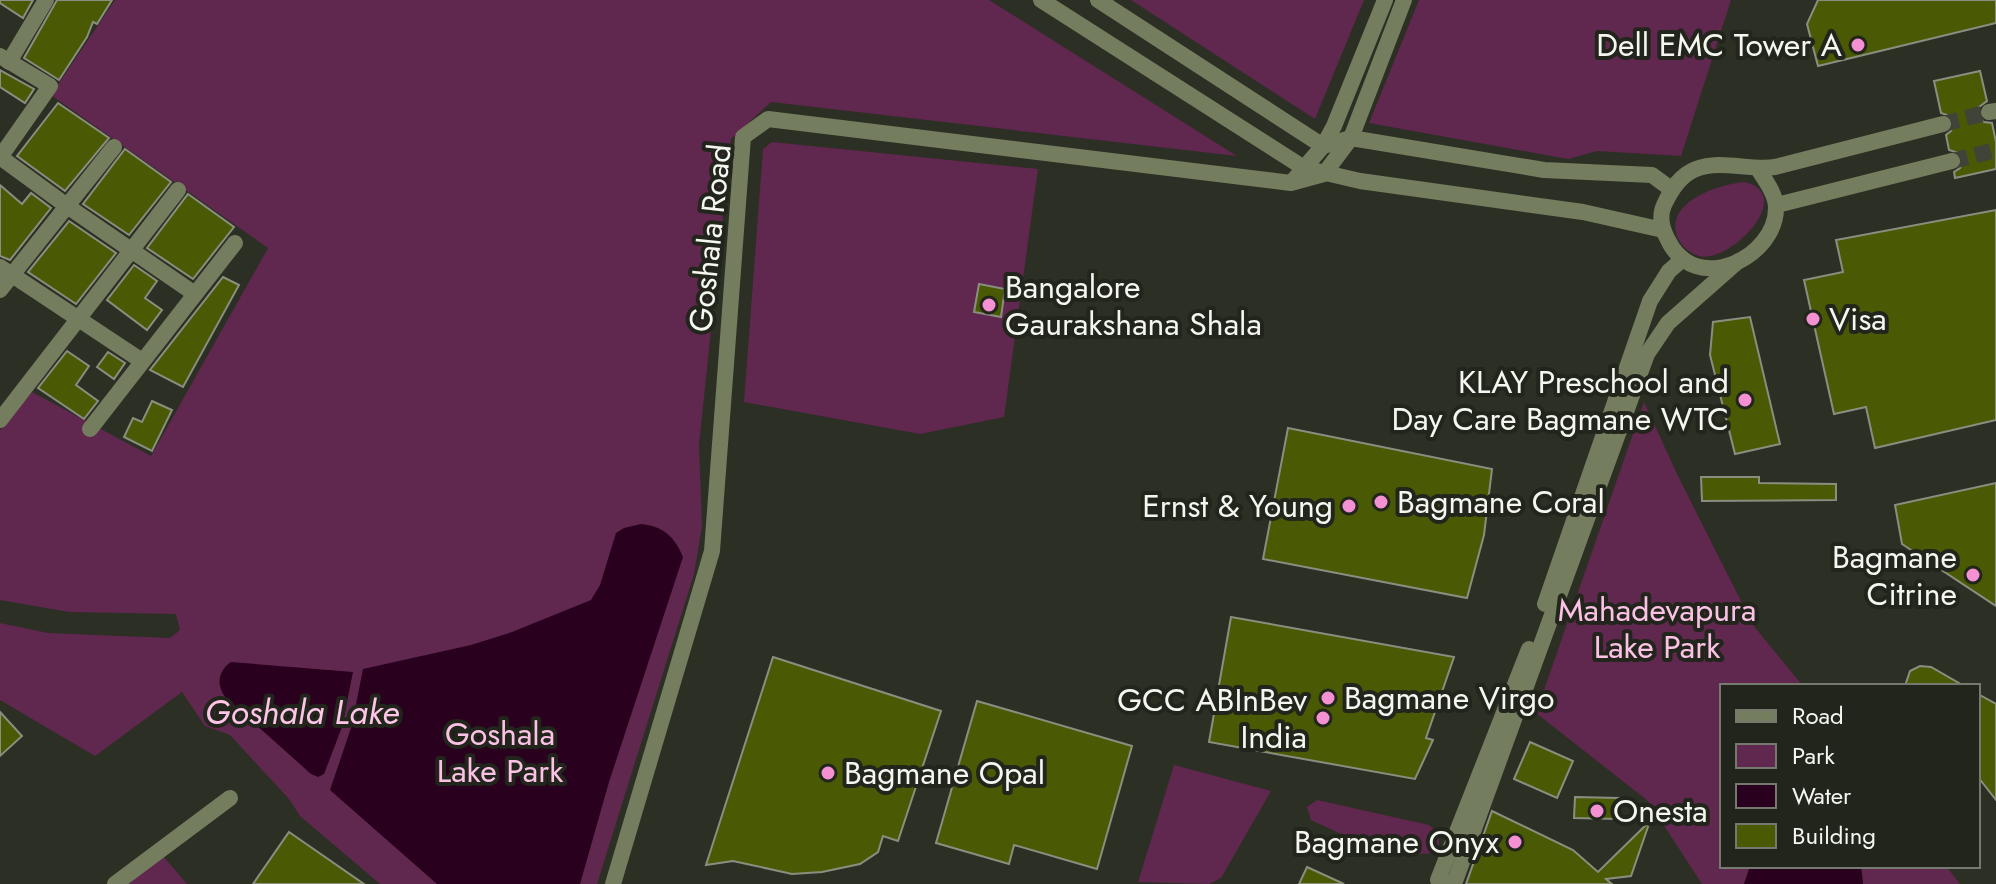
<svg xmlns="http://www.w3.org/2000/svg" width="1996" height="884" viewBox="0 0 1996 884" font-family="Jost,sans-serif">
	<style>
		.green { fill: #60274f }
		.water { fill: #2a001f }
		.building { fill: #4a5a04; stroke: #8a8e81; stroke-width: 2 }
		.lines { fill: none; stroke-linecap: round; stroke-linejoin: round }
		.minor-tunnel { stroke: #404338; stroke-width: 16; stroke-dasharray: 16 8; stroke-linecap: butt }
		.minor { stroke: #747d5e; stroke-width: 16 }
		.tertiary { stroke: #747d5e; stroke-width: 16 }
		.poi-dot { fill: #f491d3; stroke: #22251b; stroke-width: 3 }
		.labels { text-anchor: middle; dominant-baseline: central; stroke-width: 8; stroke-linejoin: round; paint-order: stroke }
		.poi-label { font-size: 32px; fill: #f4f6ef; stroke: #22251b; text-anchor: end }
		.street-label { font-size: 32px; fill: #f4f6ef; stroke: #22251b }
		.park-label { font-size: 32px; fill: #fcc2e6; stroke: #22251b }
		.water-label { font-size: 34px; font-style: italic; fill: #fec5e9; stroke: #22251b }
	</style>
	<rect width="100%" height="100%" fill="#2c2f24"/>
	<g class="green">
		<path d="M115,0H989L1237,156L771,102L731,139L699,445L702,526L694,574L597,884H380L300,816L289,799L230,735L205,726L182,692L95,756L0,700V623L48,633L170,638L180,630L176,614L69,612L0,600V430L32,392L151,456L268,248L51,95Z"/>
		<path d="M1131,0H1364L1315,119Z"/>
		<path d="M1419,0H1731L1681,156L1597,151L1568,159L1369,123Z"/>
		<path d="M772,142L1038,169L1004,417L920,434L744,402L763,149Z"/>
		<path d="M1745,182C1797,195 1730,264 1699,256C1689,253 1680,245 1677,236C1665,201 1720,184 1745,182Z"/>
		<path d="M1644,402L1677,474L1753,625L1803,686H1722V866H1750L1744,884H1702L1648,801L1536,713Z"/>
		<path d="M1174,765L1271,791L1221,878L1209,884L1138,882Z"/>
		<path d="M1317,800L1429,825L1439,834V845L1433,853C1387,859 1352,839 1311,820L1307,807Z"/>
		<path d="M162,855L187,884H129Z"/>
		<path d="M1861,866H1946L1960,884H1863Z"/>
	</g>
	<g class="water">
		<path d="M641,524C663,526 675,537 683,557L609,782L580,884H437L330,790L352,725L363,669L471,645L512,632L591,600L600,585L616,533L624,528Z"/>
		<path d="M231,662L353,672L342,727L324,774L318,777L311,774L225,697C216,684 218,671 231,662Z"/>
		<path d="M1750,866H1861L1863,884H1744Z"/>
	</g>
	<g class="building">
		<path d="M0,0H33L23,18L0,3Z"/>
		<path d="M57,0H112L97,24L93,22L87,37L59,80L24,58Z"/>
		<path d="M1818,0H1996V23L1818,66L1807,24Z"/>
		<path d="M0,70L34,89L25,103L0,87Z"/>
		<path d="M1980,71L1987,101L1979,107L1978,114L1984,122L1992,123L1996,142V169L1955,178L1954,172L1960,168L1963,159L1959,153L1949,150L1946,135L1951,131L1954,122L1950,116L1941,113L1934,81Z"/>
		<path d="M58,103L109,138L65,191L17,156Z"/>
		<path d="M125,149L171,182L129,235L83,204Z"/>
		<path d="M0,185L22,204L31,193L51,208L10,260L0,256Z"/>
		<path d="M188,194L234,227L193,279L147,248Z"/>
		<path d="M1996,210V420L1875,448L1866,407L1834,414L1804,280L1843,272L1836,240Z"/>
		<path d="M69,221L116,253L76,304L28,272Z"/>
		<path d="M134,265L157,281L145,298L162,310L147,330L107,300Z"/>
		<path d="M223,277L239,285L183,387L150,370Z"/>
		<path d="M979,284L1005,289L1001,317L974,312Z"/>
		<path d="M1750,317L1780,444L1735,454L1710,355L1713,322Z"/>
		<path d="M67,351L89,366L76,385L98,401L84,419L38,388Z"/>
		<path d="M108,352L125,363L114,379L97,367Z"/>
		<path d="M152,401L172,410L152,451L124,437L133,418L142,422Z"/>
		<path d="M1288,428L1492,469L1484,535L1467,598L1263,559Z"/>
		<path d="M1701,477H1759V483L1836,484V500L1702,501Z"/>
		<path d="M1996,483V606L1902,544L1895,505Z"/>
		<path d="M1231,617L1454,657L1426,738L1433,740L1415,779L1209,742Z"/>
		<path d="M773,657L941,711L898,841L883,836L878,852L860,864L822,872L792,874L733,861L706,865Z"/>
		<path d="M1920,666L1931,667L1964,686H1905L1910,671Z"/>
		<path d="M1978,694L1996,704V800L1978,777Z"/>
		<path d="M977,701L1132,746L1097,869L1014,845L1009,864L936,843Z"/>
		<path d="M0,712L22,736L0,756Z"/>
		<path d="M1530,742L1573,761L1557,798L1514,779Z"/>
		<path d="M1575,797L1619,798L1618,819L1574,818Z"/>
		<path d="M1492,811L1573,850L1598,872L1650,821L1631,876L1606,879L1612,884H1466Z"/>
		<path d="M289,832L364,884H253Z"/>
		<path d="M1307,867L1344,884H1299Z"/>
	</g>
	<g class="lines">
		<g class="minor-tunnel">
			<path d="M1943,124L1989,112"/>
			<path d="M1952,161L1996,150"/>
		</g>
		<g class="minor">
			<path d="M1041,0L1304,168L1360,181L1583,212L1663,230"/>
			<path d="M1098,0L1323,146L1351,138L1544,170L1652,175L1671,189"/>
			<path d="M0,56L50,86L1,156"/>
			<path d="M9,62L46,0"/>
			<path d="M1989,112L1996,111"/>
			<path d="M114,147L67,206L195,294"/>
			<path d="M0,157L67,206L0,290"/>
			<path d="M1758,169C1765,180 1776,194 1776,208C1776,258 1695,297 1668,240C1662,229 1659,216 1664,205C1671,190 1680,175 1696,169C1721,159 1749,171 1775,167L1943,124"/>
			<path d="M1777,205L1952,161"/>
			<path d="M0,267L142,361"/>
			<path d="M0,420L178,190"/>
			<path d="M90,429L235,243"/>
			<path d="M1545,604L1650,301L1669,271L1683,259"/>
			<path d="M115,884L230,798"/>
			<path d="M1451,884L1438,880L1529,649"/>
			<path d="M1454,884L1647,354L1668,323L1736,263"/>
		</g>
		<g class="tertiary">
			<path d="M1292,182L1323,146L1334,126L1385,0"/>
			<path d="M613,884L712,551L743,137L768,119L1291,183L1324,174L1351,138L1404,0"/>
		</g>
	</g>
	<g class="poi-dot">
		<circle cx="1858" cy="45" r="8"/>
		<circle cx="989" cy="305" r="8"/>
		<circle cx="1813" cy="319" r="8"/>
		<circle cx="1745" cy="400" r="8"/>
		<circle cx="1381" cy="502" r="8"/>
		<circle cx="1349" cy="506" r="8"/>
		<circle cx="1973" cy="575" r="8"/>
		<circle cx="1328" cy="698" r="8"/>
		<circle cx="1323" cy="718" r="8"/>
		<circle cx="828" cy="773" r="8"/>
		<circle cx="1597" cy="811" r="8"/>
		<circle cx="1515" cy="842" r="8"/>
	</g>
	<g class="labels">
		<g class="poi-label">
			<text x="1842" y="45">Dell EMC Tower A</text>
			<text x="1005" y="287" text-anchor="start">Bangalore<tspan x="1005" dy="37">Gaurakshana Shala</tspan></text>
			<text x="1829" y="319" text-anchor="start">Visa</text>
			<text x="1729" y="382">KLAY Preschool and<tspan x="1729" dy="37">Day Care Bagmane WTC</tspan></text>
			<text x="1397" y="502" text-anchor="start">Bagmane Coral</text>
			<text x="1333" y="506">Ernst &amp; Young</text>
			<text x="1957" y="557">Bagmane<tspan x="1957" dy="37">Citrine</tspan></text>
			<text x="1344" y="698" text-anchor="start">Bagmane Virgo</text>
			<text x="1307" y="700">GCC ABInBev<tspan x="1307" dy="37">India</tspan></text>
			<text x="844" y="773" text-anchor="start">Bagmane Opal</text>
			<text x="1613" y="811" text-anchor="start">Onesta</text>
			<text x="1499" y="842">Bagmane Onyx</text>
		</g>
		<g class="street-label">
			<text transform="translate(710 238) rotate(-84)">Goshala Road</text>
		</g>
		<g class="park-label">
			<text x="1657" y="610">Mahadevapura<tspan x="1657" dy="37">Lake Park</tspan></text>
			<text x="500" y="734">Goshala<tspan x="500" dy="37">Lake Park</tspan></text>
		</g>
		<g class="water-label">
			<text x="302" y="712">Goshala Lake</text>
		</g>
	</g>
	<rect x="1720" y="684" width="260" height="184" fill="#22251b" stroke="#767970" stroke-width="2"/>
	<rect x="1736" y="710" width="40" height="12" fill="#747d5e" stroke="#767970" stroke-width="2"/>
	<text x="1792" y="724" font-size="24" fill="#f4f6ef">Road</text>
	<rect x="1736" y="744" width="40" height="24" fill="#60274f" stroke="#767970" stroke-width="2"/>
	<text x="1792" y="764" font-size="24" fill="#f4f6ef">Park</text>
	<rect x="1736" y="784" width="40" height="24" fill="#2a001f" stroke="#767970" stroke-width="2"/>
	<text x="1792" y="804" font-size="24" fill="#f4f6ef">Water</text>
	<rect x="1736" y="824" width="40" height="24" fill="#4a5a04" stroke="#767970" stroke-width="2"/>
	<text x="1792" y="844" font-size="24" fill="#f4f6ef">Building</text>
</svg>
